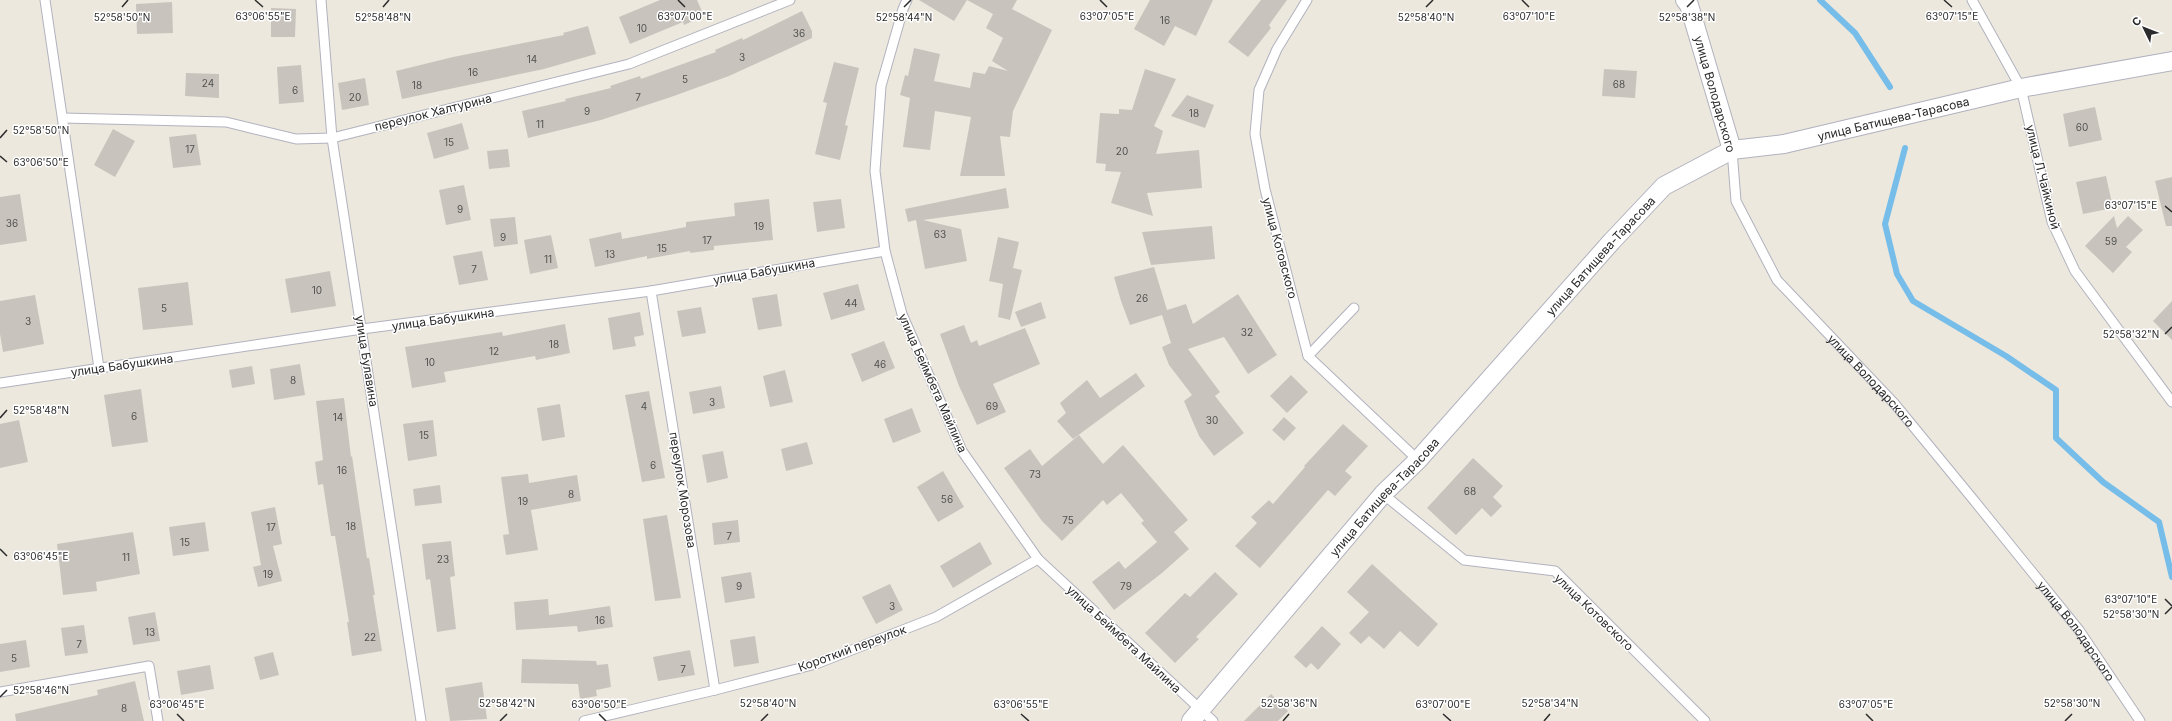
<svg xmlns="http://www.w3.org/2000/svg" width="2172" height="721" viewBox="0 0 2172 721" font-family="Inter,sans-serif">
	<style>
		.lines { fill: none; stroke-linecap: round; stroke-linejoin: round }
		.stream { stroke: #76bde9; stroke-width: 6 }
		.building { fill: #c8c4bd }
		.service-casing { stroke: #b1b2be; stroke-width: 11 }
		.minor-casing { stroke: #b1b2be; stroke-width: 20 }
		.service { stroke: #fff; stroke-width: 9 }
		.minor { stroke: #fff; stroke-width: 18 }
		.ticks { fill: none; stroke: #2b2b2b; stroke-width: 1.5 }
		.labels { text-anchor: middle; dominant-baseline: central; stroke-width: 3; stroke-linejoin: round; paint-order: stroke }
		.number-label { font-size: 10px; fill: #525150 }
		.street-label { font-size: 12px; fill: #2b2b2b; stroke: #fff }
		.ticks-label { font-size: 10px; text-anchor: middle; fill: #2b2b2b; stroke: #fff; stroke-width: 3; stroke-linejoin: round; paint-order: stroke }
	</style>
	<rect width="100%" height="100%" fill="#ece8de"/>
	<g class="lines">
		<g class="stream">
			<path d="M1820,0L1855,33L1890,87"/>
			<path d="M1905,148L1885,224L1897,274L1913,301L2006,356L2056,390V438L2103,482L2159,522L2172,577"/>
		</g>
	</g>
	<g class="building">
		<path d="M660,0H697L704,16L684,25L683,22L630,44L619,17Z"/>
		<path d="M919,0H1017L1012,9L1052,30L1013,111L1010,137L1000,136L1005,176H960L971,117L935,111L930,150L903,147L910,98L900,95L905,75L908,76L914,48L940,54L934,81L970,88L973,72L985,74L989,66L1008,71L992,61L1003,38L986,28L993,14L967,0L954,21Z"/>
		<path d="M1150,0H1213L1196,36L1175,26L1164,46L1134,29Z"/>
		<path d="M1261,0H1287L1269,25L1271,28L1248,57L1228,42Z"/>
		<path d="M172,2L173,33L137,34L136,4Z"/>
		<path d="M271,8L296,9L295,37H271Z"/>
		<path d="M802,11L812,31V38L784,51L729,76L671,97L601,120L528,138L522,111L566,101L565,99L611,88L610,86L640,76L641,79L716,52L715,50L742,38L743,40Z"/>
		<path d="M588,26L596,54L544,69L402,99L396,71L453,57L564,35L563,33Z"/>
		<path d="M834,62L859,68L845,125L848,126L840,160L815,154L827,103L823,102Z"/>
		<path d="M301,65L304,102L279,104L277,67Z"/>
		<path d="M1145,69L1176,79L1154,126L1163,131L1156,154L1199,150L1202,188L1147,193L1153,216L1111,203L1121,172L1105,171L1106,164L1096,163L1100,113L1119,114V109L1132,110Z"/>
		<path d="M1604,69L1637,71L1635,98L1602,96Z"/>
		<path d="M186,73L219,74V98L185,96Z"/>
		<path d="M365,78L369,105L342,110L338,83Z"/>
		<path d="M1187,95L1214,105L1205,128L1171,116Z"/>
		<path d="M2095,107L2102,140L2069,147L2063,114Z"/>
		<path d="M462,123L469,149L434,159L427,133Z"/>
		<path d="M113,129L135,141L115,177L94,165Z"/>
		<path d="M196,134L201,165L173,168L169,137Z"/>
		<path d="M508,149L510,167L489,169L487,151Z"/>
		<path d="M2106,176L2113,208L2083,214L2076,182Z"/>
		<path d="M2172,177V226H2166L2155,181Z"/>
		<path d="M464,185L471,220L446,225L439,190Z"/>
		<path d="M1006,188L1009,208L923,220L961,229L967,261L925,269L916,220L908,222L905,209Z"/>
		<path d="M20,194L27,241L0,245V197Z"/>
		<path d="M769,199L773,240L714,246V250L690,253V251L647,259V256L595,267L589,239L621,232L622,239L686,227V222L735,216L734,203Z"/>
		<path d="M841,199L845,228L817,232L813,202Z"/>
		<path d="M2114,216L2117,228L2128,216L2143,230L2126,247L2132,252L2113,273L2085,246Z"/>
		<path d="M515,217L518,244L494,247L490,219Z"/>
		<path d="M1212,226L1215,259L1151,265L1142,232Z"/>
		<path d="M551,235L558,268L530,274L524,240Z"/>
		<path d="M998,237L1019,242L1013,268L1022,270L1010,320L998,317L1003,284L989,281Z"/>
		<path d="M482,251L488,280L459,285L453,256Z"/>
		<path d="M1154,267L1167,310L1186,304L1193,324L1238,294L1277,355L1248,374L1224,337L1188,349L1220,392L1215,396L1244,433L1214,456L1199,436L1184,401L1192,395L1169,365L1162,347L1171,343L1162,315L1130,325L1121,301L1114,277Z"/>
		<path d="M330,271L336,306L291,313L285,279Z"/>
		<path d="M188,282L193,325L143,330L138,288Z"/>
		<path d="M858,284L865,310L831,320L823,293Z"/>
		<path d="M777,294L782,326L758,330L752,298Z"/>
		<path d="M35,295L44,344L3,352L0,334V301Z"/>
		<path d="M2172,301V340L2153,321Z"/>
		<path d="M1041,302L1046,318L1021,327L1015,312Z"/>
		<path d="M701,307L706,333L682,337L677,311Z"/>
		<path d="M640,312L644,335L634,337L636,346L613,350L608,318Z"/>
		<path d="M565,324L570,353L536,360L535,356L444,372L446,382L412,388L405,347L502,332L503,336Z"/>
		<path d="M964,325L971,343L977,340L979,346L1025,328L1040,364L993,384L1006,412L977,425L959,386L940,334Z"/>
		<path d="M884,341L895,368L862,382L851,354Z"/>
		<path d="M300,364L305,395L274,400L270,369Z"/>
		<path d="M252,366L255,384L232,388L229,370Z"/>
		<path d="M785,370L793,402L770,407L763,376Z"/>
		<path d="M1136,373L1145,386L1073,439L1057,421L1066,413L1060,403L1087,380L1100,398Z"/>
		<path d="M1291,375L1308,392L1287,413L1270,396Z"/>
		<path d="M721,386L725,408L693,414L689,392Z"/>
		<path d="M141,389L148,442L112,447L104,395Z"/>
		<path d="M649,391L665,478L642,482L625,395Z"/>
		<path d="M344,398L351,457L352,456L367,558H369L375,595H373L382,651L352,656L347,622H349L335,536H331L323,484L318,485L315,462L323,460L316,401Z"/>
		<path d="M560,404L565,437L542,441L537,408Z"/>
		<path d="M912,408L921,432L893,443L884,419Z"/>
		<path d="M1284,417L1296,428L1284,441L1272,430Z"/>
		<path d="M19,420L28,462L0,468V424Z"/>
		<path d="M433,420L437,456L408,461L403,424Z"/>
		<path d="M1343,424L1368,446L1345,471L1352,477L1335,496L1328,490L1260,568L1235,546L1257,523L1251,517L1269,500L1273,504L1305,467L1304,466Z"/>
		<path d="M1079,435L1103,464L1123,445L1188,520L1174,532L1189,549L1162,573L1114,610L1092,582L1119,561L1125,569L1157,542L1141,523L1144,521L1121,493L1107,505L1103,500L1062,541L1042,521L1004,468L1030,449L1042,466Z"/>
		<path d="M807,442L813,464L786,471L781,449Z"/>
		<path d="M723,451L728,478L707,483L702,455Z"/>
		<path d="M1473,458L1503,486L1493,497L1502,506L1491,517L1482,508L1456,535L1427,508Z"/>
		<path d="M943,471L964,507L938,522L917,487Z"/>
		<path d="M528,474L529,483L577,475L581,501L531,510L538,550L506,555L503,535L509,534L501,477Z"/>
		<path d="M440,485L442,503L415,506L413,489Z"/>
		<path d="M275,507L282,544L273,546L282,581L258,587L253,567L261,565L251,512Z"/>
		<path d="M667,515L681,598L655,601L643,519Z"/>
		<path d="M738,520L740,542L714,545L712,523Z"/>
		<path d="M205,522L209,551L173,556L169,527Z"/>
		<path d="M133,532L140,574L96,582L97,591L63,595L57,544Z"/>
		<path d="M451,541L455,576L450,577L456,629L437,632L430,579L426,580L422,544Z"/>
		<path d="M980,542L992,564L953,588L940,566Z"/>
		<path d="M1372,564L1438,624L1418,647L1400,631L1384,649L1369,636L1361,644L1349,633L1369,612L1347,592Z"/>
		<path d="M751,572L755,598L725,603L721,577Z"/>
		<path d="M1215,572L1238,594L1196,637L1199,639L1175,663L1145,633L1185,593L1190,597Z"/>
		<path d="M890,584L903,610L876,624L862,597Z"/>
		<path d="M548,599L549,615L610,606L613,627L578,632L577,626L516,630L514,602Z"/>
		<path d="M155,612L160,641L133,645L128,617Z"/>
		<path d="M84,625L88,653L65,656L61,628Z"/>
		<path d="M1322,626L1341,644L1318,670L1311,663L1306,668L1294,657Z"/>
		<path d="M755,636L759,663L734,667L730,640Z"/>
		<path d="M26,640L30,667L0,672V644Z"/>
		<path d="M690,650L695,675L658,681L653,657Z"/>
		<path d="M273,652L279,675L260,680L254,657Z"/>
		<path d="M522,659L596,661L597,665L608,664L611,687L596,690L597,696L580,699L578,684L521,683Z"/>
		<path d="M210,665L214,689L181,695L177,671Z"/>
		<path d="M135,681L144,721H16L15,714L98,695L97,690Z"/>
		<path d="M482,682L487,719L450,721L445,688Z"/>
		<path d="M1271,694L1288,711L1278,721H1244Z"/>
	</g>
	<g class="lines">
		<g class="service-casing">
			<g id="service">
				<path d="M45,0L99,368"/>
				<path d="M321,0L332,138L421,721"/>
				<path d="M907,0L903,9L881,86L875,171L885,251L902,314L962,451L1038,559L1213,721"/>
				<path d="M1307,0L1277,49L1259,90L1255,134L1265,189L1308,356L1418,460"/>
				<path d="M1972,0L2021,88L2052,222L2075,271L2172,402"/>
				<path d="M63,118L226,122L296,139L332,138L629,64L790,0"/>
				<path id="s1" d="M1732,150L1736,201L1777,280L1894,403L1972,498L2079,630L2140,721"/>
				<path d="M651,291L715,690"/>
				<path d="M1308,356L1354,308"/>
				<path d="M0,383L362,329L651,291L885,251"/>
				<path d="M1383,494L1464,560L1555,571L1705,721"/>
				<path d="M0,692L149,666L158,721"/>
				<path d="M584,721L715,690L816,664L936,617L1038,559"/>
			</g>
		</g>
		<g class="minor-casing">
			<g id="minor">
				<path d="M1685,0L1689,5L1732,150"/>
				<path id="s2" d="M1191,721L1383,494L1418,460L1612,241L1664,186L1732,150L1784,144L2021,88L2172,61"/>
			</g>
		</g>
		<use href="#service" class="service"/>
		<use href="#minor" class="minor"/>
	</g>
	<path class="ticks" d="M255,0L263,7M678,0L685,7M1100,0L1107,7M1522,0L1529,7M1944,0L1952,7M122,7L128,0M383,7L389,0M904,7L911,0M1426,7L1433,0M1687,7L1694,0M0,138L7,130M0,156L7,162M2165,206L2172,212M2165,334L2172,327M0,418L7,410M0,549L7,556M2165,599L2172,606M2165,614L2172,607M0,697L7,690M177,714L184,721M599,714L606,721M1021,714L1029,721M1443,714L1451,721M1866,714L1873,721M500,721L507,714M761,721L768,714M1283,721L1289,714M1544,721L1550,714M2065,721L2072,714"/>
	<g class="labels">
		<g class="number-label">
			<text x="1165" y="20">16</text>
			<text x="642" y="28">10</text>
			<text x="799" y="33">36</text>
			<text x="742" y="57">3</text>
			<text x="532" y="59">14</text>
			<text x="473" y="72">16</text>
			<text x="685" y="79">5</text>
			<text x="208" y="83">24</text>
			<text x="1619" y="84">68</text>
			<text x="417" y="85">18</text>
			<text x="295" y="90">6</text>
			<text x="355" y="97">20</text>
			<text x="638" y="97">7</text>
			<text x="587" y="111">9</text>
			<text x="1194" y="113">18</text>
			<text x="540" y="124">11</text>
			<text x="2082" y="127">60</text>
			<text x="449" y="142">15</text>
			<text x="190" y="149">17</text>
			<text x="1122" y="151">20</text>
			<text x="460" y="209">9</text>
			<text x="12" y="223">36</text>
			<text x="759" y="226">19</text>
			<text x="940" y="234">63</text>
			<text x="503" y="237">9</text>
			<text x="707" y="240">17</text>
			<text x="2111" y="241">59</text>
			<text x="662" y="248">15</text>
			<text x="610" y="254">13</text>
			<text x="548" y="259">11</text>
			<text x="474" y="269">7</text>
			<text x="317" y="290">10</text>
			<text x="1142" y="298">26</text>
			<text x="851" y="303">44</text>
			<text x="164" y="308">5</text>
			<text x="28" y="321">3</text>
			<text x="1247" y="332">32</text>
			<text x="554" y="344">18</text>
			<text x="494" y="351">12</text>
			<text x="430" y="362">10</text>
			<text x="880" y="364">46</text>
			<text x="293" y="380">8</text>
			<text x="712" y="402">3</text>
			<text x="644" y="406">4</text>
			<text x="992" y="406">69</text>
			<text x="134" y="416">6</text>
			<text x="338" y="417">14</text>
			<text x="1212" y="420">30</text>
			<text x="424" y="435">15</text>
			<text x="653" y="465">6</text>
			<text x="342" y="470">16</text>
			<text x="1035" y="474">73</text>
			<text x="1470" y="491">68</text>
			<text x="571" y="494">8</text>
			<text x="947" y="499">56</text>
			<text x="523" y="501">19</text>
			<text x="1068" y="520">75</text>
			<text x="351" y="526">18</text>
			<text x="271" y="527">17</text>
			<text x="729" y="536">7</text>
			<text x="185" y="542">15</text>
			<text x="126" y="557">11</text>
			<text x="443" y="559">23</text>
			<text x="268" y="574">19</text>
			<text x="739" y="586">9</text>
			<text x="1126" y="586">79</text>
			<text x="892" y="606">3</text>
			<text x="600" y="620">16</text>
			<text x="150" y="632">13</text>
			<text x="370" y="637">22</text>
			<text x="79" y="644">7</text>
			<text x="14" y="658">5</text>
			<text x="683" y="669">7</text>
			<text x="124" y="708">8</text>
		</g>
		<g class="street-label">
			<text transform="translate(1715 94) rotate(74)">улица Володарского</text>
			<text transform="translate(433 112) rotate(-14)">переулок Халтурина</text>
			<text stroke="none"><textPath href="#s2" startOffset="956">улица Батищева-Тарасова</textPath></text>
			<text transform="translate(2043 177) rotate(76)">улица Л.Чайкиной</text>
			<text transform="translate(1280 248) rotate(75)">улица Котовского</text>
			<text stroke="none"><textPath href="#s2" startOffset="620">улица Батищева-Тарасова</textPath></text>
			<text transform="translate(764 271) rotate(-10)">улица Бабушкина</text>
			<text transform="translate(443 319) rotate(-8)">улица Бабушкина</text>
			<text transform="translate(367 361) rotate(81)">улица Булавина</text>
			<text transform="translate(122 365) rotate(-8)">улица Бабушкина</text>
			<text stroke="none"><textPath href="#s1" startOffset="278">улица Володарского</textPath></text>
			<text transform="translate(933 383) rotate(66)">улица Беймбета Майлина</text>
			<text transform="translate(683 490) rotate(81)">переулок Морозова</text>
			<text stroke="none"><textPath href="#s2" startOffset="296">улица Батищева-Тарасова</textPath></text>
			<text transform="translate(1594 612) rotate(44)">улица Котовского</text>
			<text stroke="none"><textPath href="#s1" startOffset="602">улица Володарского</textPath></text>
			<text transform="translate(1124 639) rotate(43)">улица Беймбета Майлина</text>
			<text transform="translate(852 648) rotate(-20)">Короткий переулок</text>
		</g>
	</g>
	<g class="ticks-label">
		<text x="263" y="20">63°06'55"E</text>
		<text x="685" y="20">63°07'00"E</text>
		<text x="1107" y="20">63°07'05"E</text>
		<text x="1529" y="20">63°07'10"E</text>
		<text x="1952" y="20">63°07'15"E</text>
		<text x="122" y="21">52°58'50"N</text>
		<text x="383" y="21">52°58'48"N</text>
		<text x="904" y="21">52°58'44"N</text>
		<text x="1426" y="21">52°58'40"N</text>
		<text x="1687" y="21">52°58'38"N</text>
		<text x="41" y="134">52°58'50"N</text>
		<text x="41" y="166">63°06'50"E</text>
		<text x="2131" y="209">63°07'15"E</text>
		<text x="2131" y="338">52°58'32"N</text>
		<text x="41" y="414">52°58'48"N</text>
		<text x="41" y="560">63°06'45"E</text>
		<text x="2131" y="603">63°07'10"E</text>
		<text x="2131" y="618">52°58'30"N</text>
		<text x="41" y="694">52°58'46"N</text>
		<text x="507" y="707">52°58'42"N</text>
		<text x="768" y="707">52°58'40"N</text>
		<text x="1289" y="707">52°58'36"N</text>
		<text x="1550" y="707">52°58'34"N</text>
		<text x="2072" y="707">52°58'30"N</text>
		<text x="177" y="708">63°06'45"E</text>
		<text x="599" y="708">63°06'50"E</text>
		<text x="1021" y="708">63°06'55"E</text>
		<text x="1443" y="708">63°07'00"E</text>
		<text x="1866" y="708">63°07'05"E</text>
	</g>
	<g transform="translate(2144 28) rotate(313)" stroke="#ffffff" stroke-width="3" paint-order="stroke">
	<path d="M0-3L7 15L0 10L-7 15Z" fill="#2b2b2b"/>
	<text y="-6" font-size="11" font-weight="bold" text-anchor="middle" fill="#2b2b2b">С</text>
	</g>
</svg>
